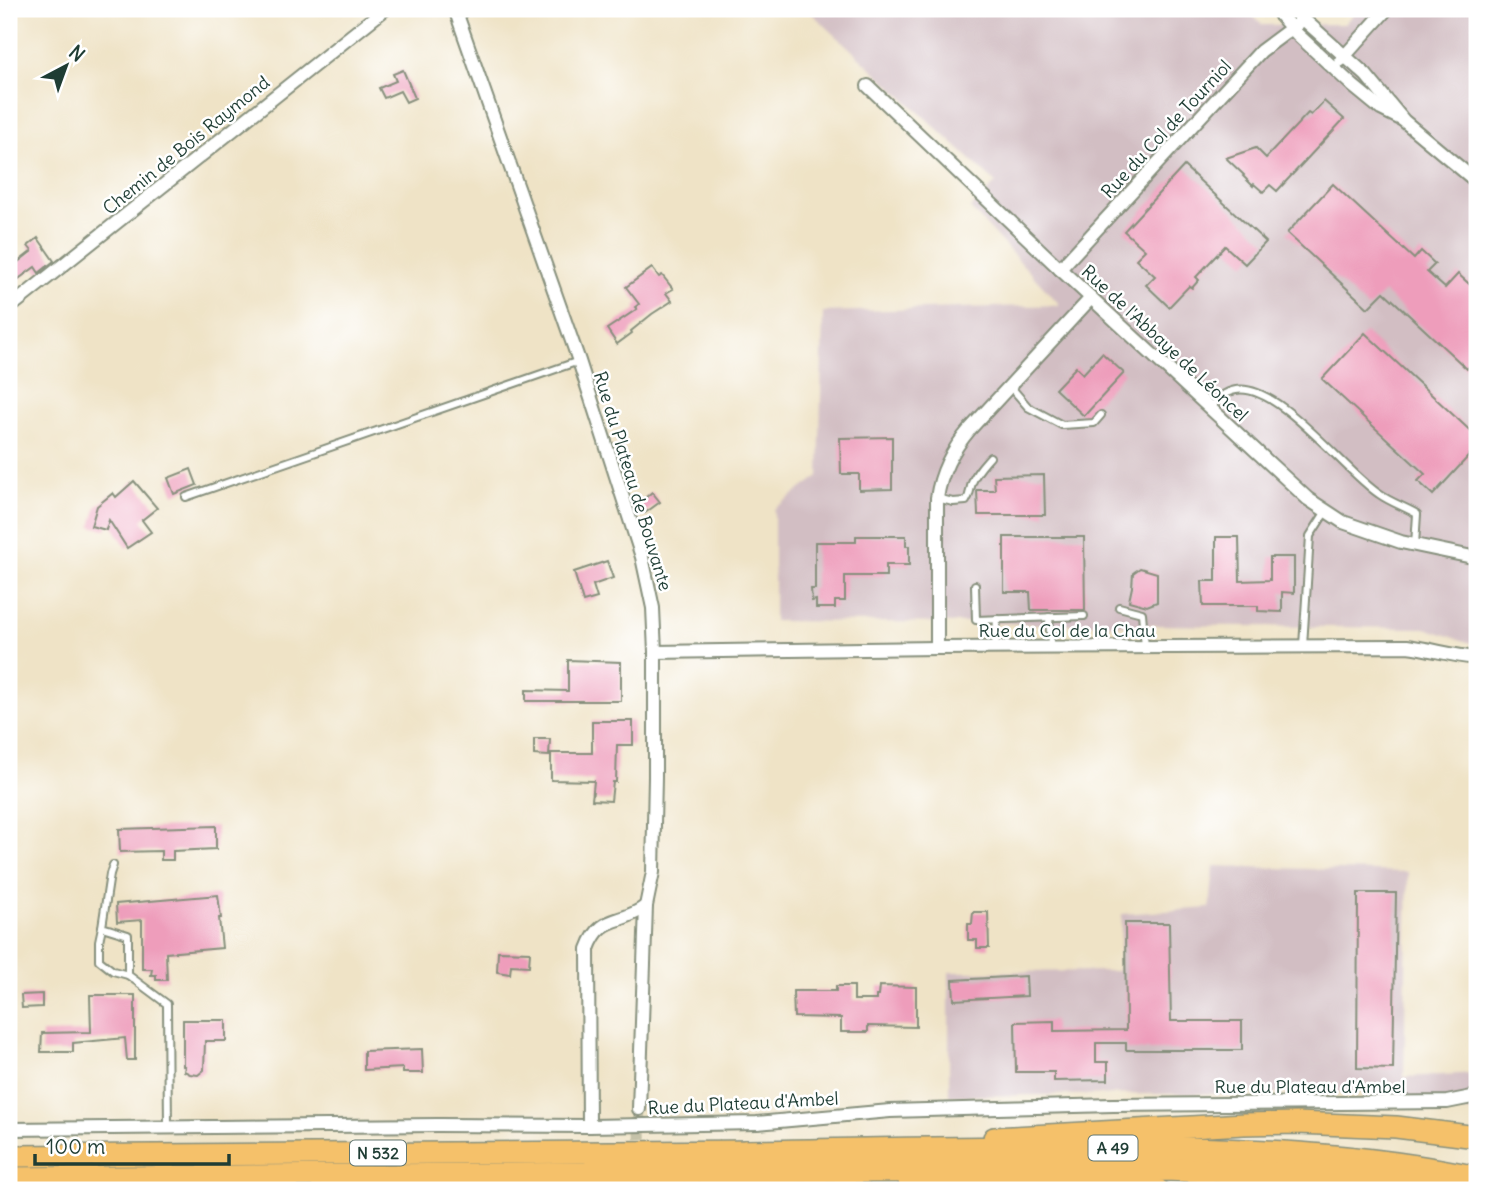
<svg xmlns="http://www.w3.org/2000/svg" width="1486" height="1199" viewBox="0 0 1486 1199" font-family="Delius,sans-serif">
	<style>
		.industrial { fill: #d2bec3 }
		.building { fill: #ee9dbb }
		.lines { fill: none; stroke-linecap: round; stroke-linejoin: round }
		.minor-tunnel { stroke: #c5c2a9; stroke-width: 12; stroke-dasharray: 12 6; stroke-linecap: butt }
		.service-casing { stroke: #87907d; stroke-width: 10 }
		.minor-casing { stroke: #87907d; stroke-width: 16 }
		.trunk-casing { stroke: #87907d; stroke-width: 24 }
		.motorway-casing { stroke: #87907d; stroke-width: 26 }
		.service { stroke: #fff; stroke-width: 6 }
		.minor { stroke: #fff; stroke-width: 12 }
		.trunk { stroke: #f5c16b; stroke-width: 21 }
		.motorway { stroke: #f5c16b; stroke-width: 23 }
		.labels { text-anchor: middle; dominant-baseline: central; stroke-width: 5; stroke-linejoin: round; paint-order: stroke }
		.shield { fill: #fff; stroke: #627771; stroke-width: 2 }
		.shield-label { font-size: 16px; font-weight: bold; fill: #1f3d34 }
		.street-label { font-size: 18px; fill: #1f3d34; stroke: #fff }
	</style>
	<rect width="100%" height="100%" fill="#fff"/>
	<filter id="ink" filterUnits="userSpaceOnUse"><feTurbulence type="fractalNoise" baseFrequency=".0143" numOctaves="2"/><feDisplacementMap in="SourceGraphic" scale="14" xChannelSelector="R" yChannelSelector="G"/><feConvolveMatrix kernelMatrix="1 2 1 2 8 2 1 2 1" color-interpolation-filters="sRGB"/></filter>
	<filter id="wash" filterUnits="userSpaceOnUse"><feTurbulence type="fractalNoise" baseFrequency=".00686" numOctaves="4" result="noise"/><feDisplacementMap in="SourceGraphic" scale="28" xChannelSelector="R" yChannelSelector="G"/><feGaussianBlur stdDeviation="1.57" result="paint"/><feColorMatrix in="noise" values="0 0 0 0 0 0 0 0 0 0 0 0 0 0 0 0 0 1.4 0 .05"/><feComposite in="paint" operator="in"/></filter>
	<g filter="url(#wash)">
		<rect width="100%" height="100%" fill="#efe3c6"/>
		<g class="industrial">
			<path d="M807,9H1244L1263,25L1344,24L1359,9H1477V645L1425,628L774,621V509L819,476L823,312L1060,305L970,208L996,183Z"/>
			<path d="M1214,866L1408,872L1404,1077L1477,1073V1114L1391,1092L949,1096V972L1118,971L1122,914L1210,908Z"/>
			<path d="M316,1172L643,1190H179Z"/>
		</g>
		<g id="blocks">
			<g class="building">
				<path d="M403,70L415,98L406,102L400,91L384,98L379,88L396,81L393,74Z"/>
				<path d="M1324,101L1344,119L1277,191L1270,185L1263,192L1254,184L1253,186L1243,176L1244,175L1226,158L1256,148L1266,158L1308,113L1311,115Z"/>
				<path d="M1184,166L1266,242L1245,264L1225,246L1196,277L1199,280L1192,288L1189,286L1169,307L1146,285L1155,276L1136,259L1145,250L1124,231Z"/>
				<path d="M1333,184L1414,259L1421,251L1435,264L1427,272L1445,288L1458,274L1477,291V358L1467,369L1384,292L1368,308L1287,233Z"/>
				<path d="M38,238L54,261L39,273L35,267L9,286V269L32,251L28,246Z"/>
				<path d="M652,268L659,277L662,275L673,289L666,293L672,301L652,314L631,331L632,333L617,344L607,329L637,309L635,307L639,304L626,287Z"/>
				<path d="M1365,333L1477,437V447L1433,495L1418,481L1425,474L1322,379Z"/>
				<path d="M1102,353L1124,373L1084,416L1055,389L1076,367L1083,374Z"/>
				<path d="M892,437V489L859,490V474H841L840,438Z"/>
				<path d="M191,469L197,485L174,494L168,478Z"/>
				<path d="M1044,475L1045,515H978L977,490H995L994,476Z"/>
				<path d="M134,481L157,508L142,520L151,532L127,548L109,520L106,530L91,526L97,506L113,493L116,497Z"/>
				<path d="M652,492L660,502L645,513L637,505Z"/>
				<path d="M856,536H906V546H909V565H886V576H845V601H835V608H816V600L812,601L811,589H815V542H856Z"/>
				<path d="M1004,537H1084L1085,610H1031L1030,592H1004Z"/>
				<path d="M1216,537H1239L1240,581L1270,580V557H1294V593L1282,592V612L1258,611V606H1203L1202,581H1216Z"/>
				<path d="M607,561L613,578L593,585L597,598L583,602L574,572Z"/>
				<path d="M1140,568L1157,573V602L1147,606L1129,601L1132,587L1133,573Z"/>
				<path d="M568,660L621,662V701H526V690L568,691Z"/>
				<path d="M592,721H633V745H617L616,782H613L611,801L592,800L594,781L551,780V753H592Z"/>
				<path d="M534,739H550L549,756L534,755Z"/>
				<path d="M216,826V849L173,851V860H161V851L120,852L119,829Z"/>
				<path d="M1358,893H1396L1393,1069L1357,1068Z"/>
				<path d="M218,895L221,918H219L222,948L166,953L167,980H156V975H151L152,969H142V920L117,922L116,904Z"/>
				<path d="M973,912H988L989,948H977V940H968V924H972Z"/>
				<path d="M1125,923H1169L1171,1021H1242V1050H1126V1043H1096V1062H1108V1080L1054,1081V1072H1016L1015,1022L1054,1021V1031L1126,1030Z"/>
				<path d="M498,951L530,952L529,966L511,965L510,974L497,972Z"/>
				<path d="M1026,976L1027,996L954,1000L953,980Z"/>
				<path d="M836,986H854V1000H876V996H878L879,986L916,987V1027L868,1026V1032H841V1018L794,1017L793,991H836Z"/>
				<path d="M42,994V1007L22,1008L21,995Z"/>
				<path d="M90,995H135V1060H127L125,1038L73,1043V1052H41L42,1033L91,1032Z"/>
				<path d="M183,1020H226V1041H205L204,1070L198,1075L190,1074L184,1071L185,1066H183Z"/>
				<path d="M422,1049L423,1073H403V1068L364,1070V1051Z"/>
			</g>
		</g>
	</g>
	<g filter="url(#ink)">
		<use href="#blocks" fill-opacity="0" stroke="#87907d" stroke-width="2"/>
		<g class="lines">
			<path class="minor-tunnel" d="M639,1109L641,1190"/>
			<g class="service-casing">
				<g id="service">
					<path d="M1010,386L1028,407L1062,425L1094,423L1101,415"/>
					<path d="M1210,408C1218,399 1224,392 1236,390C1279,383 1344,471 1379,494C1390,502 1405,507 1417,514L1415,545"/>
					<path d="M186,497L579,361"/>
					<path d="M937,498L953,502L966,501C971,494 969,491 972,483C975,473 983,465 990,457"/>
					<path d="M975,585L976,620L1084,616"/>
					<path d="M1119,607L1142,613L1145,647"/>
					<path d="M1049,617L1051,648"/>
					<path d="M1303,646L1310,536L1326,511"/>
					<path d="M995,649L997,619"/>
					<path d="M113,865L110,874L102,927L128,935V975L167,1004L168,1127"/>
					<path d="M102,927L99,941V960L113,971L128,975"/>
				</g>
			</g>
			<g class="minor-casing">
				<g id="minor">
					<path d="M455,9L579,361L642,557L653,608L655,652V777L653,872L646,906L639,1109"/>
					<path d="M1278,9L1281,16L1297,34L1353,86L1381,109L1401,119"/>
					<path d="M1292,9L1366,75L1404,121L1477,182"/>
					<path d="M1341,60L1387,9"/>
					<path d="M868,86L1060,269L1308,499L1343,522L1401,542L1477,558"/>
					<path d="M1060,269L1261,51L1304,19"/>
					<path d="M9,308L385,9"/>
					<path d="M937,648V498C941,471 952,450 970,429L1091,298"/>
					<path d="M655,652L937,648L1407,646C1431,649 1454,656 1477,658"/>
					<path d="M589,1126L588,949C601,913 620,926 646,906"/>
					<path d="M9,1129L438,1125L589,1126L757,1123L890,1111L1113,1105L1447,1102L1477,1096"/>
				</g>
			</g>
			<g class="trunk-casing">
				<g id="trunk">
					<path d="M994,1138L1244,1124L1297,1123L1396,1127L1477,1137"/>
					<path d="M9,1156L763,1151"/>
					<path d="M9,1178L607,1173"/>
					<path d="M909,1181L1158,1190"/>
				</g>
			</g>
			<g class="motorway-casing">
				<g id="motorway">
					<path d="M746,1152C870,1150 994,1147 1118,1148C1239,1149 1359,1153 1477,1178"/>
					<path d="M590,1173L1166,1169L1316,1176L1423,1190"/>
				</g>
			</g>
			<use href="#service" class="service"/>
			<use href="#minor" class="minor"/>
			<use href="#trunk" class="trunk"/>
			<use href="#motorway" class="motorway"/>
		</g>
	</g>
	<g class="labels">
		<g class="shield">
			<rect x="1088.5" y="1135.5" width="49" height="25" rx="5"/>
			<rect x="350" y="1140.5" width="56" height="25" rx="5"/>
		</g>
		<g class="shield-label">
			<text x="1113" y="1148">A 49</text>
			<text x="378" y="1153">N 532</text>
		</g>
		<g class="street-label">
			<text transform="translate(1166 129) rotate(-47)">Rue du Col de Tourniol</text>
			<text transform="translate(186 145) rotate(-39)">Chemin de Bois Raymond</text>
			<text transform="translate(1165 343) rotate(43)">Rue de l'Abbaye de Léoncel</text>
			<text transform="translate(633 481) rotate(73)">Rue du Plateau de Bouvante</text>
			<text x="1067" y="630">Rue du Col de la Chau</text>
			<text x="1310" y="1086">Rue du Plateau d'Ambel</text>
			<text transform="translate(743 1103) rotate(-3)">Rue du Plateau d'Ambel</text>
		</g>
	</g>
	<rect width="1486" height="1199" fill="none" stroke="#fff" stroke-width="35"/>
	<g transform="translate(66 66) rotate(41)" stroke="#ffffff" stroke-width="5" paint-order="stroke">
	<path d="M0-5L12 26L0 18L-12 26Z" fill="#1f3d34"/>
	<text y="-10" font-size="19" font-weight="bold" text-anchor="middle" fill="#1f3d34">N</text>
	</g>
	<path d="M35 1154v10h194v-10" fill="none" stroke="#1f3d34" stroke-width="3.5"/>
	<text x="46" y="1154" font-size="21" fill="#1f3d34" stroke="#ffffff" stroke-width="5" paint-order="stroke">100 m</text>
</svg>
